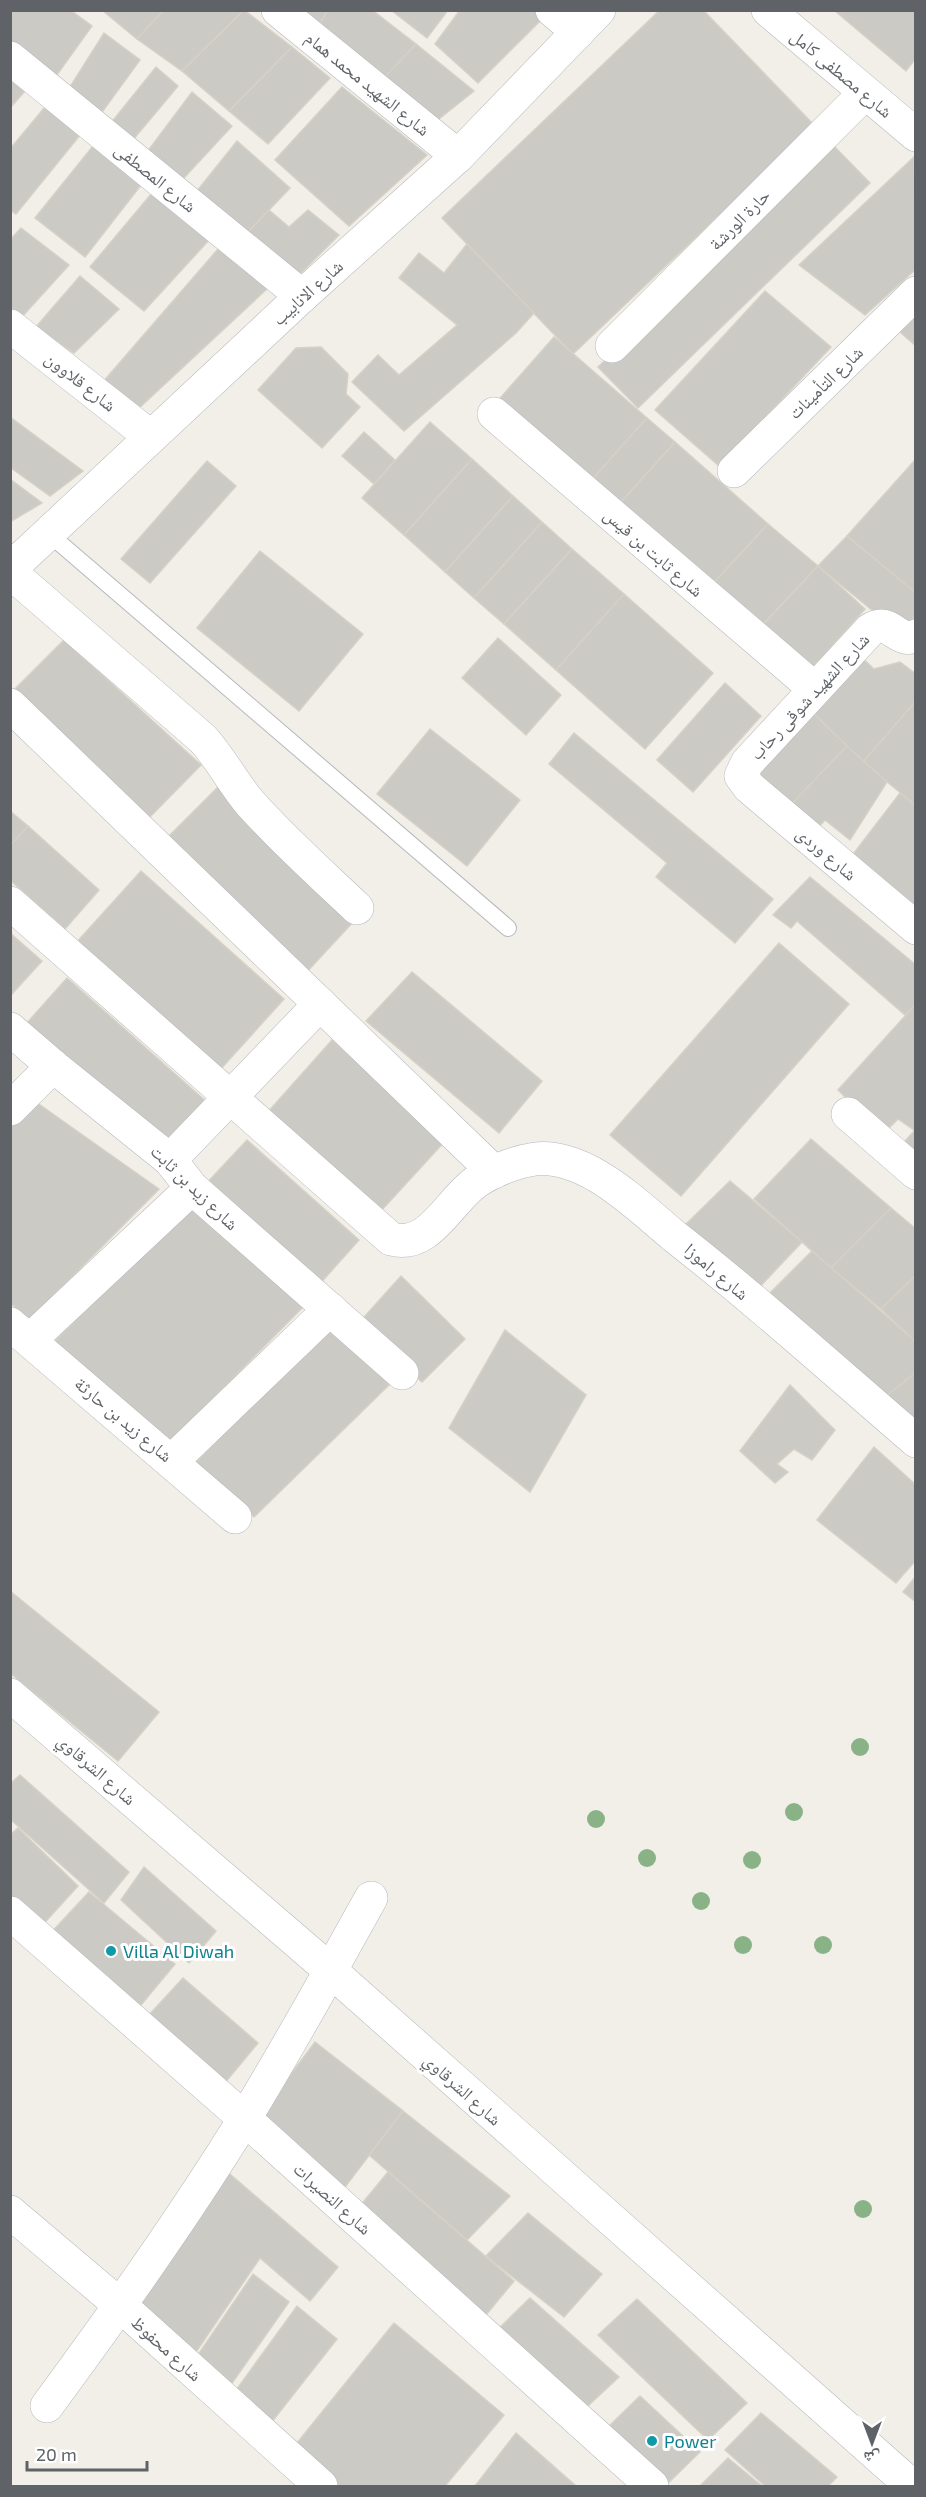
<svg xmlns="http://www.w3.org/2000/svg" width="926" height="2497" viewBox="0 0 926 2497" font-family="'Exo 2','Noto Naskh Arabic',sans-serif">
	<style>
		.building { fill: #cccac5; stroke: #d6d1c6; stroke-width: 1.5 }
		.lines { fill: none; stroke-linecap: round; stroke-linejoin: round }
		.lane-casing { stroke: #b5b8bc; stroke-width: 18 }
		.street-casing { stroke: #b5b8bc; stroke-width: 34 }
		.lane { stroke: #fff; stroke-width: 16 }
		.street { stroke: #fff; stroke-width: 33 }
		.tree { fill: #89b387 }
		.culture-dot { fill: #0f9aa8; stroke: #fff; stroke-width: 2 }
		.labels { text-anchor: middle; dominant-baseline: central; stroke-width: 6; stroke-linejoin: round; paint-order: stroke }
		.street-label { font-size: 18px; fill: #5f6368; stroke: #fff }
		.culture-label { font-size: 18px; fill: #0d838f; stroke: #fff; text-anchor: start }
	</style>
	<rect width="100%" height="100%" fill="#f1efe8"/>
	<g class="building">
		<path d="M10,10H70L92,26L54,79L10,45Z"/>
		<path d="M102,10H164L137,39Z"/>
		<path d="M164,10H244L182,71L137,39Z"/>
		<path d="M244,10L292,47L229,111L182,71Z"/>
		<path d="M296,10H328L319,25Z"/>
		<path d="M328,10H372L416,44L383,79L319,25Z"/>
		<path d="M391,10H448L427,38Z"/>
		<path d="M460,10H534L543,18L478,83L435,44Z"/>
		<path d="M660,10H703L814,125L573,354L442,218Z"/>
		<path d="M834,10H916V58L906,71Z"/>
		<path d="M104,33L140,60L100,115L68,90Z"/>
		<path d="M416,44L474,91L435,122L383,79Z"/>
		<path d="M292,47L330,78L268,144L229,111Z"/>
		<path d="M156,67L178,86L132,141L111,123Z"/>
		<path d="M10,80L25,91L10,108Z"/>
		<path d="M342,87L427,155L349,226L275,160Z"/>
		<path d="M192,92L232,126L182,180L147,152Z"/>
		<path d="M45,107L80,135L16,214L10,210V149Z"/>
		<path d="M237,141L290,188L248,232L197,191Z"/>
		<path d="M832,144L870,183L638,408L598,367Z"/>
		<path d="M93,146L141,185L85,257L35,218Z"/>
		<path d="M914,157L916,269L865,315L799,265Z"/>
		<path d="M152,193L209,240L144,311L90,267Z"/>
		<path d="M269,210L289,227L308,210L339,235L296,278L248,232Z"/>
		<path d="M21,228L69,265L20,319L10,311V240Z"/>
		<path d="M467,244L534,313L516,333L404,431L352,382L378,355L399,375L457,325L399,278L419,253L444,273Z"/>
		<path d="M218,249L269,287L138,409L103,382Z"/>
		<path d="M80,276L119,309L74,353L35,328Z"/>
		<path d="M765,291L831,347L719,466L655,410Z"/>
		<path d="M916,315V346L900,332Z"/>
		<path d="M554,337L647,418L588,484L495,404Z"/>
		<path d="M321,347L348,374L346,394L360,407L322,448L258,390L296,348Z"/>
		<path d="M10,417L83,471L50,496L10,467Z"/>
		<path d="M647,418L675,442L615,509L588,484Z"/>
		<path d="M430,422L472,459L404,535L362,498Z"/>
		<path d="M364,432L395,460L374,484L342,456Z"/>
		<path d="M675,442L768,524L707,590L615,509Z"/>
		<path d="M472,459L513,496L445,572L404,535Z"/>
		<path d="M916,459V593L847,536Z"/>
		<path d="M207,461L236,486L150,583L121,559Z"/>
		<path d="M10,479L42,503L10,522Z"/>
		<path d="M513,496L542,522L474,598L445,572Z"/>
		<path d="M542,522L572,549L504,624L474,598Z"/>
		<path d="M768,524L818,566L757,631L707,590Z"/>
		<path d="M847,536L916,593V615L900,633L818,566Z"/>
		<path d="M572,549L624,594L556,670L504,624Z"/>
		<path d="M260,551L363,634L299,711L197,628Z"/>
		<path d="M818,566L865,609L806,675L757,631Z"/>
		<path d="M624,594L713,673L645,749L556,670Z"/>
		<path d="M498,638L561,695L526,735L462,678Z"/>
		<path d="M64,640L201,765L144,823L11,693Z"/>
		<path d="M861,657L874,669L900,662L916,674V701L863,762L811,711Z"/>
		<path d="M725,683L761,716L693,792L657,760Z"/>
		<path d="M916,701V802L914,804L863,762Z"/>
		<path d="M811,711L847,746L788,808L747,774Z"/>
		<path d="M430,729L520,800L467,866L377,794Z"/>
		<path d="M574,733L773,899L735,943L656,877L667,863L549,764Z"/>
		<path d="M847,746L887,782L850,840L825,820L815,831L788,808Z"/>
		<path d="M219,786L355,920L304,975L161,844Z"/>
		<path d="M900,793L916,806V917L851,857Z"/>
		<path d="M10,811L28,826L10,846Z"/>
		<path d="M28,826L99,890L65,929L10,880V846Z"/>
		<path d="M141,871L284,999L219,1071L76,943Z"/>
		<path d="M810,877L916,965V1004L905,1015L797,921L791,928L773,915Z"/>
		<path d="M10,933L42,961L10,996Z"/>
		<path d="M779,943L849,1004L681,1196L610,1135Z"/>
		<path d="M412,972L542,1081L499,1133L366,1021Z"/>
		<path d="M67,978L210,1105L168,1151L26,1024Z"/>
		<path d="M916,1004V1128L914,1130L898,1119L883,1134L838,1090Z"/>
		<path d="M332,1040L445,1141L380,1212L268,1112Z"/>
		<path d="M26,1095L159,1189L30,1319L10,1303V1113Z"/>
		<path d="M916,1129V1165L897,1150Z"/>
		<path d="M811,1139L891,1208L831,1268L754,1199Z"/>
		<path d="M247,1140L359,1240L317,1287L204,1186Z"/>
		<path d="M730,1181L802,1242L752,1295L682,1228Z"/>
		<path d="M191,1206L304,1306L168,1444L53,1343Z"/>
		<path d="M891,1208L916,1229V1275L881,1309L831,1268Z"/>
		<path d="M812,1251L916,1342V1372L883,1399L766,1297Z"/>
		<path d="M916,1275V1342L881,1309Z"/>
		<path d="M401,1276L465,1339L422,1382L357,1325Z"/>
		<path d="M328,1329L390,1384L254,1517L193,1465Z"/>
		<path d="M505,1330L586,1395L530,1492L449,1428Z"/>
		<path d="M916,1372V1427L883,1399Z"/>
		<path d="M790,1385L835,1430L812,1460L794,1449L777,1464L788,1472L775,1483L740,1451Z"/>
		<path d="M874,1447L916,1485V1560L896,1583L817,1520Z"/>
		<path d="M916,1576V1602L903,1592Z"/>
		<path d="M10,1591L159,1712L118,1761L10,1673Z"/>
		<path d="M20,1775L129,1872L104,1903L10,1819V1784Z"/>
		<path d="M18,1828L78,1886L37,1931L10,1907V1835Z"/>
		<path d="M144,1867L216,1931L189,1963L121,1900Z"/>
		<path d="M89,1892L175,1964L136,2011L47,1937Z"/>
		<path d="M183,1978L258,2043L224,2084L148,2016Z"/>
		<path d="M315,2042L403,2111L339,2195L255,2122Z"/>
		<path d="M403,2111L510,2196L467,2240L369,2155Z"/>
		<path d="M224,2169L338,2267L310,2301L260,2258L192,2358L130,2310Z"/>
		<path d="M388,2172L514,2281L481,2321L355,2212Z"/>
		<path d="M528,2213L602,2274L564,2317L486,2256Z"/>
		<path d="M253,2274L289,2302L228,2389L193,2362Z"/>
		<path d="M530,2298L619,2377L577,2416L492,2335Z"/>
		<path d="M637,2299L747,2403L708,2440L598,2335Z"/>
		<path d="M297,2306L337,2339L271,2423L234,2393Z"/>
		<path d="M394,2323L504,2415L445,2486H338L293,2448Z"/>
		<path d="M640,2396L700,2452L665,2486L605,2430Z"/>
		<path d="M761,2413L837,2477L828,2486H765L725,2450Z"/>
		<path d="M516,2433L576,2486H475Z"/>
		<path d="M728,2458L762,2486H700Z"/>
	</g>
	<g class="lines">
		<g class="lane-casing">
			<path id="lane" d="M48,533L508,928"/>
		</g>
		<g class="street-casing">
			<g id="street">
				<path d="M278,10L458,156"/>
				<path d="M552,10L578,32"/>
				<path d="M768,10L916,135"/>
				<path d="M10,58L302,296"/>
				<path d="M10,326L151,437"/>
				<path d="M612,346L865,93"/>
				<path d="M494,414L815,689"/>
				<path d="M734,471L916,293"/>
				<path d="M10,569L302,296L458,156L599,10"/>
				<path d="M10,572L203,739C221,759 233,783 250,803C283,840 321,874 357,908"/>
				<path d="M916,636C896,644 890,616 870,630L747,763L741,776L749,787L916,928"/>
				<path d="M10,705L494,1172"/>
				<path d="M10,903L391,1239C429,1250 449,1201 476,1182C492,1171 515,1162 535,1159C556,1156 581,1166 599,1177C626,1193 650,1216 674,1236C757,1301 836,1372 916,1441"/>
				<path d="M10,1029L53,1066L170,1160L192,1188L402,1373"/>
				<path d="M10,1109L53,1066"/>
				<path d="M848,1114L916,1173"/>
				<path d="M170,1160L320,1004"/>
				<path d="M10,1324L235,1517"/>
				<path d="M30,1340L192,1188"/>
				<path d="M172,1461L330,1309"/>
				<path d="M10,1695L331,1971L912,2486"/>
				<path d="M10,1913L245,2119L652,2486"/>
				<path d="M10,2212L121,2306L321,2486"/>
				<path d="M47,2406C116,2312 184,2217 245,2118C289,2046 330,1972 371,1898"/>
			</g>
		</g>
		<use href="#lane" class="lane"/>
		<use href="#street" class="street"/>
	</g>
	<g class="tree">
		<circle cx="860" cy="1747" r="9"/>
		<circle cx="794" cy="1812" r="9"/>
		<circle cx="596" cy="1819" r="9"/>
		<circle cx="647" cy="1858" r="9"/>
		<circle cx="752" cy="1860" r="9"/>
		<circle cx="701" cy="1901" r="9"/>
		<circle cx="743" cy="1945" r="9"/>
		<circle cx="823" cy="1945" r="9"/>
		<circle cx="863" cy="2209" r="9"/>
	</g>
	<g class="culture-dot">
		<circle cx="111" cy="1951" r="6"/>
		<circle cx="652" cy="2441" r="6"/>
	</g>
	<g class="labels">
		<g class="street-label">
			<text transform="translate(842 73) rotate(40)">شارع مصطفى كامل</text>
			<text transform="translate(368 83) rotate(39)">شارع الشهيد محمد همام</text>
			<text transform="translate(156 177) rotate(39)">شارع المصطفى</text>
			<text transform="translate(739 219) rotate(-45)">حارة الورشة</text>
			<text transform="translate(307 292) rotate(-42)">شارع الانابيب</text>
			<text transform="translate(81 381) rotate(38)">شارع قلاوون</text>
			<text transform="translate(825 382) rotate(-44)">شارع التأمينات</text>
			<text transform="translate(654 552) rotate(41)">شارع ثابت بن قيس</text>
			<text transform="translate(809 696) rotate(-47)">شارع الشهيد شوقى رحاب</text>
			<text transform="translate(827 853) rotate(40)">شارع وردى</text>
			<text transform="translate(195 1187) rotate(44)">شارع زيد بن ثابت</text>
			<text transform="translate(717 1271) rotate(40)">شارع راموزا</text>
			<text transform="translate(124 1419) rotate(40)">شارع زيد بن حارثة</text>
			<text transform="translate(97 1769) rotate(41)">شارع الشرقاوي</text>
			<text transform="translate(463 2089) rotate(42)">شارع الشرقاوي</text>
			<text transform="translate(333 2198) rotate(42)">شارع النصيرات</text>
			<text transform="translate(167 2348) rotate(42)">شارع محفوظ</text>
		</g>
		<g class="culture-label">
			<text x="123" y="1951">Villa Al Diwah</text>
			<text x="664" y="2441">Power</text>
		</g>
	</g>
	<rect width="926" height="2497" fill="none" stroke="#5f6368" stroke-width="24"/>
	<g transform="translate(872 2443) rotate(180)" stroke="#ffffff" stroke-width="4.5" paint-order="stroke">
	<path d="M0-4.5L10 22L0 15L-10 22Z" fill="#5f6368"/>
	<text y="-9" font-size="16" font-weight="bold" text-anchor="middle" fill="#5f6368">ش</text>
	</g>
	<path d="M27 2461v9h120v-9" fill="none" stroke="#5f6368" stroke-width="3"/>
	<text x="36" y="2461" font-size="18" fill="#5f6368" stroke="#ffffff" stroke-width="4.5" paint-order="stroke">20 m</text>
</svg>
